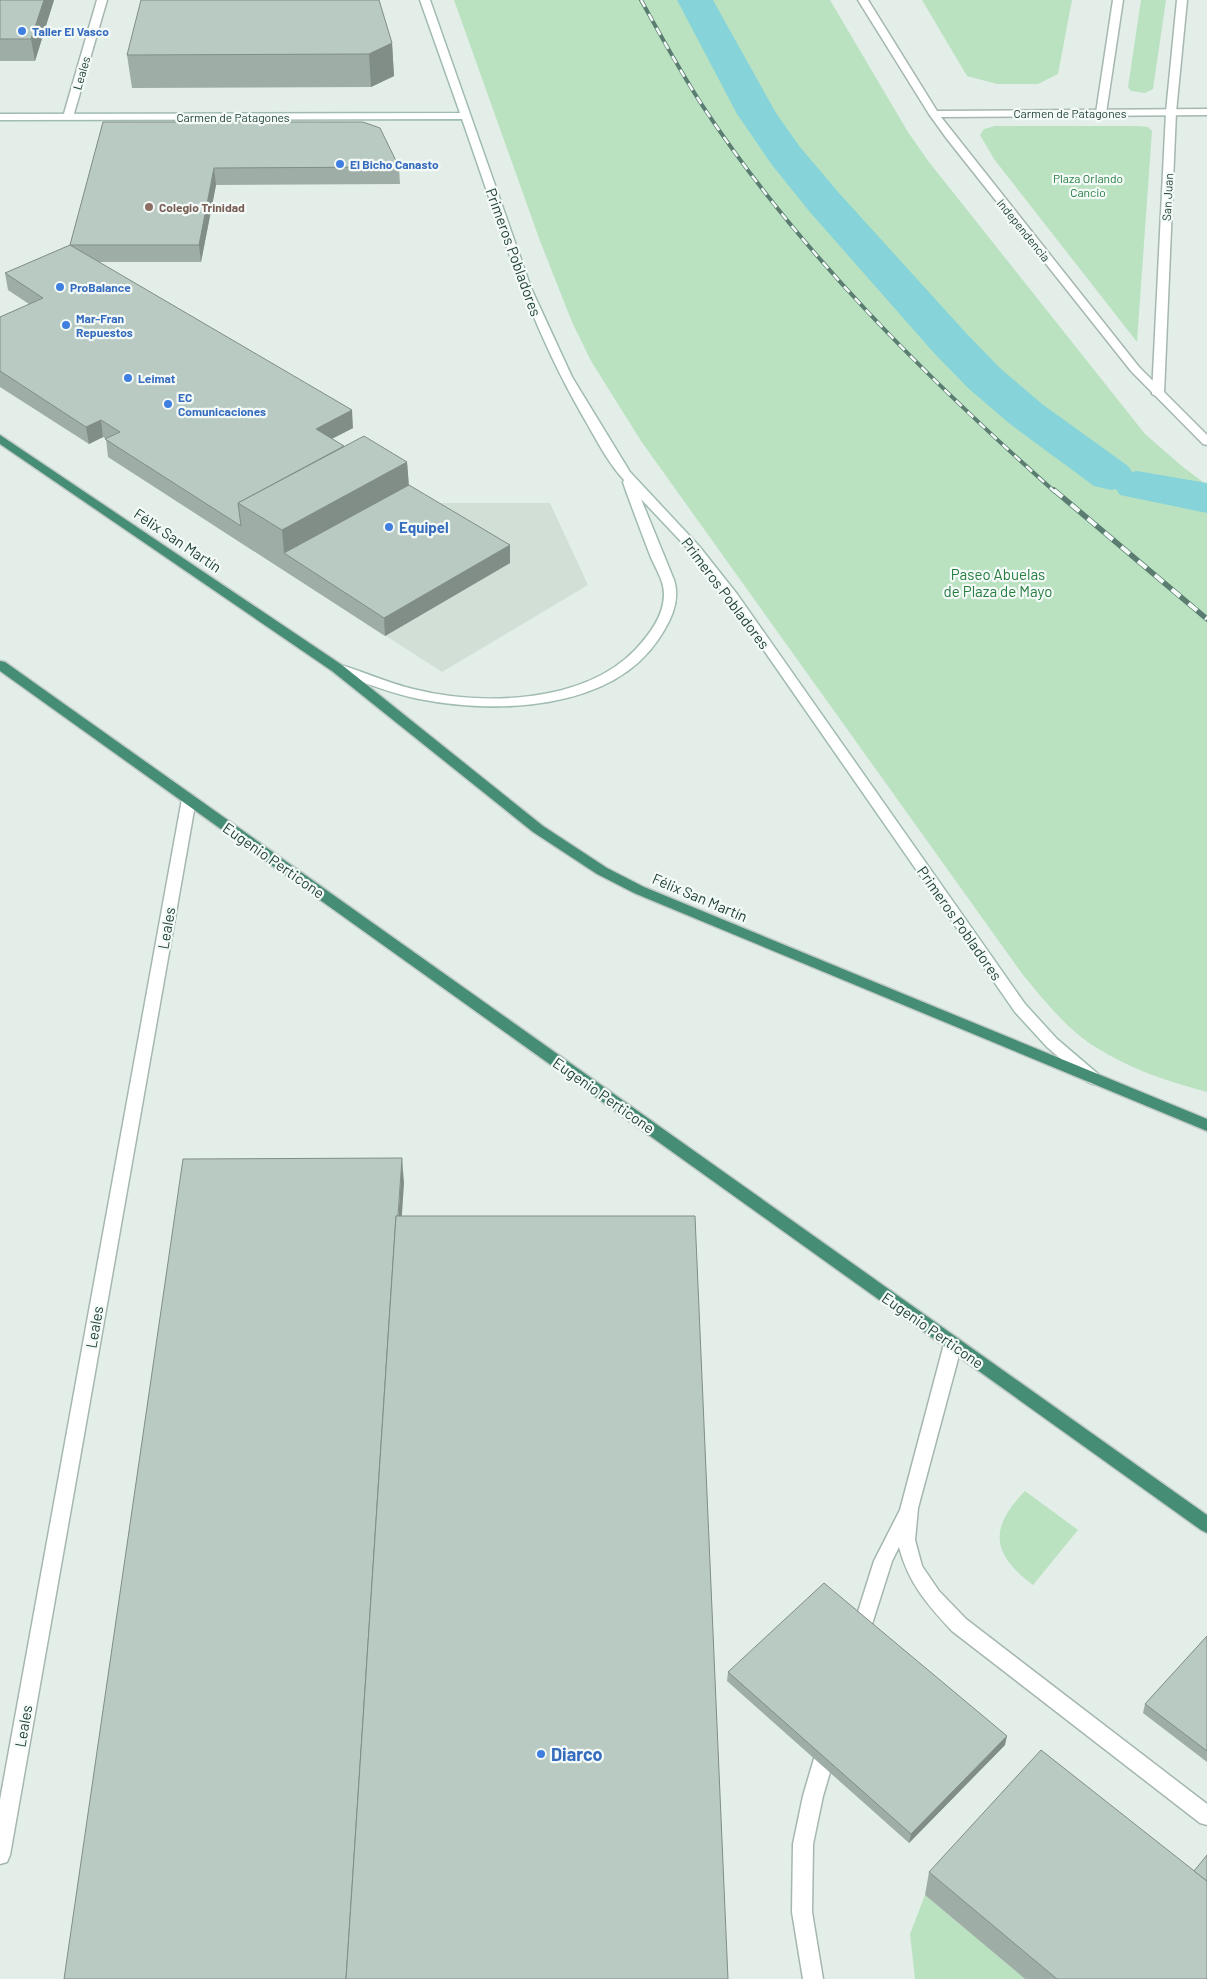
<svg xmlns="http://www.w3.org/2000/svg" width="1207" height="1979" viewBox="0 0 1207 1979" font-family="Barlow,sans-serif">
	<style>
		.built { fill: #d1dfd7 }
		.green { fill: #bae2c1 }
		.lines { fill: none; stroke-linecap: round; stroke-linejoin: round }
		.canal { fill: #86d3d9; fill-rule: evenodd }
		.service-casing { stroke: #a5b7af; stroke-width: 3 }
		.minor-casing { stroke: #a5b7af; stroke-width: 3 }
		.tertiary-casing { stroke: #a5b7af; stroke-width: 3 }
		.secondary-casing { stroke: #a0bbaf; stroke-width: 3 }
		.trunk-casing { stroke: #c1cac7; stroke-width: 3 }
		.service { fill: #fff; fill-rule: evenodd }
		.minor { fill: #fff; fill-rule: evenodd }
		.tertiary { fill: #fff; fill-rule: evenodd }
		.secondary { fill: #fff; fill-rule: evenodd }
		.trunk { fill: #468d76; fill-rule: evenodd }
		.rail-far1-casing { stroke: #5b7d71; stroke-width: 4 }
		.rail-casing { stroke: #5b7d71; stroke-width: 5.5 }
		.rail-far1 { stroke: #f4faf7; stroke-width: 2.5; stroke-dasharray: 8; stroke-linecap: butt }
		.rail { stroke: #f4faf7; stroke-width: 4; stroke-dasharray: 11; stroke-linecap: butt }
		.wall { fill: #9eaea6 }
		.shaded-wall { fill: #818d87 }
		.building { fill: #b8cac1; stroke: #818d87 }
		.shop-dot { fill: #3f7fe0; stroke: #f4faf7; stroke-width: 2 }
		.education-dot { fill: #8d6e63; stroke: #f4faf7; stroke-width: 2 }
		.labels { text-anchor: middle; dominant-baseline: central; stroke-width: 4.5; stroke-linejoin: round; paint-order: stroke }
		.far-shop-label { font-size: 12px; font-weight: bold; fill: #366cbe; stroke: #f4faf7; text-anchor: start }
		.far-street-label { font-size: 12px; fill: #214236; stroke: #f4faf7 }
		.far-park-label { font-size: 12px; fill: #267d40; stroke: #f4faf7 }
		.far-education-label { font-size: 12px; font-weight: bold; fill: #785e54; stroke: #f4faf7; text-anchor: start }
		.street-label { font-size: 15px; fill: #214236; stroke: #f4faf7 }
		.shop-label { font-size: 15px; font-weight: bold; fill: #366cbe; stroke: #f4faf7; text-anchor: start }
		.park-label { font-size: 15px; fill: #267d40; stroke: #f4faf7 }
		.near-shop-label { font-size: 18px; font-weight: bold; fill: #366cbe; stroke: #f4faf7; text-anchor: start }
	</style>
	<rect width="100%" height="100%" fill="#e3eee8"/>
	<path class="built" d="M353,428L318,446L410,503H550L588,585L442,672L108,457Z"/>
	<g class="green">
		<path d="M454,0H830L908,132L929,162L1145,434L1183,467L1207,485V1092C1169,1082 1130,1069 1097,1048C1067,1030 1045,1001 1023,975L641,441L591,361L572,322L540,241Z"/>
		<path d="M922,0H1072L1058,74L1038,84H997L967,76Z"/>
		<path d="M1141,0H1166L1153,89L1145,93L1131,91L1128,87Z"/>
		<path d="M995,126H1138L1148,127L1152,131L1137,342L994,159L980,135L984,129Z"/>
		<path d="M1025,1491L1078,1530L1033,1585C991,1554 989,1528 1025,1491Z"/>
		<path d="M925,1895L1025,1979H915L910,1934Z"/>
	</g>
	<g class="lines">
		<path class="canal" d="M677,0H713L776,113L800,147L839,193L966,333L1000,368L1042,404L1128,466L1132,472L1137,471L1207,483V513L1120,495L1116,489L1111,490L1094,486L1010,424L968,388L934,353L809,211L772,165L737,114Z"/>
		<g class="service-casing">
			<g id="service">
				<path d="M953,1337L959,1339L962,1344L918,1508L915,1540L922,1566L939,1591L966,1619L1207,1804V1825L1200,1823L952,1631C927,1604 909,1584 899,1547L892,1561L866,1643L859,1645L852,1643L850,1637L874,1561L900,1510L944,1344L947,1339Z"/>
				<path d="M828,1736L835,1739L838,1745L823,1796L813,1844L812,1912L823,1979H803L792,1912L793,1844L803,1796L818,1745L821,1739Z"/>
			</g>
		</g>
		<g class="minor-casing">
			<g id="minor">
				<path d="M97,0H107L73,117L72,119H64L63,117Z"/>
				<path d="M1113,0H1123L1106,113L1101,116L1096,113Z"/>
				<path d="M1177,0H1187L1176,112L1164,394L1158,397L1152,394L1166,112Z"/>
				<path d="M189,794L194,796L196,799L10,1855L7,1862L0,1864V1800L182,799L184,796Z"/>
			</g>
		</g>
		<g class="tertiary-casing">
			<path id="tertiary" d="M858,0H868L937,111L1207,109V115L941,117L1139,367L1207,435V445L1203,444L1131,371L947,139L929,114Z"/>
		</g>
		<g class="secondary-casing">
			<path id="secondary" d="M420,0H430L531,288L572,377L630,472L699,546L737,594L1025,1004L1057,1039L1098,1074L1101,1078L1098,1082L1093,1084L1088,1082L1047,1047L1015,1012L729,600L691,552L641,499L674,580C681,602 670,622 658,640C610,711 496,714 419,699C389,693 361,681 332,671L330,668L337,664C363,671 387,683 413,689C481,706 583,704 635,650C649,635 664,616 664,594C664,580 655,568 650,555C642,534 634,513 626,491L623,482L624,480C607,462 594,435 581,413C528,321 497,219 462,119L0,120V114L460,113Z"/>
		</g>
		<g class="trunk-casing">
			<g id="trunk">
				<path d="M0,435L342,665L543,826L607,868L644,887L1207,1119V1131L634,893L597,874L533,832L332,671L0,444Z"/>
				<path d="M0,661L5,662L1207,1515V1533L1201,1530L0,671Z"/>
			</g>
		</g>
		<use href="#service" class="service"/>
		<use href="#minor" class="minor"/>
		<use href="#tertiary" class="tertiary"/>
		<use href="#secondary" class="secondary"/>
		<use href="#trunk" class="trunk"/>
		<g class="rail-far1-casing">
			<path id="rail-far1" d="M641,0C661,36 681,73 704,108C800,253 926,377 1055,492"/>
		</g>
		<g class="rail-casing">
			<path id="rail" d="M1054,490L1207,619"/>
		</g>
		<use href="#rail-far1" class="rail-far1"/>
		<use href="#rail" class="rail"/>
	</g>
	<g class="wall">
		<path d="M0,0H54L35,61H0Z"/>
		<path d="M392,43L394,76L371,87L132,88L127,55Z"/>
		<path d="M103,122L399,167L400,184L216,185L201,262H99L353,428L332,439L344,446L407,462L409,485L510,563L385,636L108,457L106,439L103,437L89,444L0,387V317L29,304L8,290L5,273L70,245Z"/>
		<path d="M1207,1636V1762L1143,1713L1145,1704Z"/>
		<path d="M728,1672L1005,1745L909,1843L727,1681Z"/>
		<path d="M929,1872L1207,1979H1025L925,1895Z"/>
	</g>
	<g class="shaded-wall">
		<path d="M44,0H54L35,61L31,39Z"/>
		<path d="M392,43L394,76L371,87L369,54Z"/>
		<path d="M214,168L216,185L201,262L199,245Z"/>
		<path d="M352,410L353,428L317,446L316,429Z"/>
		<path d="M101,420L103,437L89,444L86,427Z"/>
		<path d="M407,462L410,503L284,553L282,530Z"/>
		<path d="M510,545V563L385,636L384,618Z"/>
		<path d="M402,1158L404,1183L352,1979Z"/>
		<path d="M1007,1736L1005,1745L909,1843L911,1834Z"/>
	</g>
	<g class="building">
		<path d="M0,0H44L31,39H0Z"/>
		<path d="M141,0H379L392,43L369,54L127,55Z"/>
		<path d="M103,122H363L380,128L399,167L214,168L199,245H70Z"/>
		<path d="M70,245L352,410L316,429L344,446L238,503L241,526L105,439L120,432L101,420L86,427L0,371V317L43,298L5,273Z"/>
		<path d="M364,436L407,462L282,530L238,503Z"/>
		<path d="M409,485L510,545L384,618L284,553Z"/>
		<path d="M402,1158L398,1216H396L346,1979H64L183,1159Z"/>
		<path d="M396,1216H695L728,1979H346Z"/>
		<path d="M824,1583L1007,1736L911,1834L728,1672Z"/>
		<path d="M1207,1636V1751L1145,1704Z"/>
		<path d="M1041,1750L1207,1881V1979H1057L929,1872Z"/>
		<path d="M1207,1855V1881L1194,1871Z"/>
	</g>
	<g class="shop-dot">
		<circle cx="22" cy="31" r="5"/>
		<circle cx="340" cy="164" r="5"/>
		<circle cx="60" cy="287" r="5"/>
		<circle cx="66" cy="325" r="5"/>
		<circle cx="128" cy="378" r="5"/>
		<circle cx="168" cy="404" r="5"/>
		<circle cx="389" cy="527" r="5"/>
		<circle cx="541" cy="1754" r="5"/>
	</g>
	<circle class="education-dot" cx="149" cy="207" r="5"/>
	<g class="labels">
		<g class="far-shop-label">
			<text x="32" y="31">Taller El Vasco</text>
			<text x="350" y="164">El Bicho Canasto</text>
			<text x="70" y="287">ProBalance</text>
			<text x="76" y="318">Mar-Fran<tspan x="76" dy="14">Repuestos</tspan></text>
			<text x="138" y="378">Leimat</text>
			<text x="178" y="397">EC<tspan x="178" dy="14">Comunicaciones</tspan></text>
		</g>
		<g class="far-street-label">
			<text transform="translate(81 73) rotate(-74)">Leales</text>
			<text x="1070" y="113">Carmen de Patagones</text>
			<text x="233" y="117">Carmen de Patagones</text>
			<text transform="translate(1167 197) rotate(-87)">San Juan</text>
			<text transform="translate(1024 230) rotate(51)">Independencia</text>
		</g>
		<g class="far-park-label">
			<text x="1088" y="178">Plaza Orlando<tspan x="1088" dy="14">Cancio</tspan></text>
		</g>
		<g class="far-education-label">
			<text x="159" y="207">Colegio Trinidad</text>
		</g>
		<g class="street-label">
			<text transform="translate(514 252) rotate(70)">Primeros Pobladores</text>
			<text transform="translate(178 540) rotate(34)">Félix San Martín</text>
			<text transform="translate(726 593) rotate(53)">Primeros Pobladores</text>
			<text transform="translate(274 860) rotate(35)">Eugenio Perticone</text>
			<text transform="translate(700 897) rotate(23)">Félix San Martín</text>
			<text transform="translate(960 923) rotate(55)">Primeros Pobladores</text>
			<text transform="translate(166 928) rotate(-80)">Leales</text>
			<text transform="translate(604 1095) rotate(35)">Eugenio Perticone</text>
			<text transform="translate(94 1327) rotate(-80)">Leales</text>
			<text transform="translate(933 1330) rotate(35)">Eugenio Perticone</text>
			<text transform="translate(23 1726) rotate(-80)">Leales</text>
		</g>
		<g class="shop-label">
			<text x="399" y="527">Equipel</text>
		</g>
		<g class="park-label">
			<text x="998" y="574">Paseo Abuelas<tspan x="998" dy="17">de Plaza de Mayo</tspan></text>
		</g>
		<g class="near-shop-label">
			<text x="551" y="1754">Diarco</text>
		</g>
	</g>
</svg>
